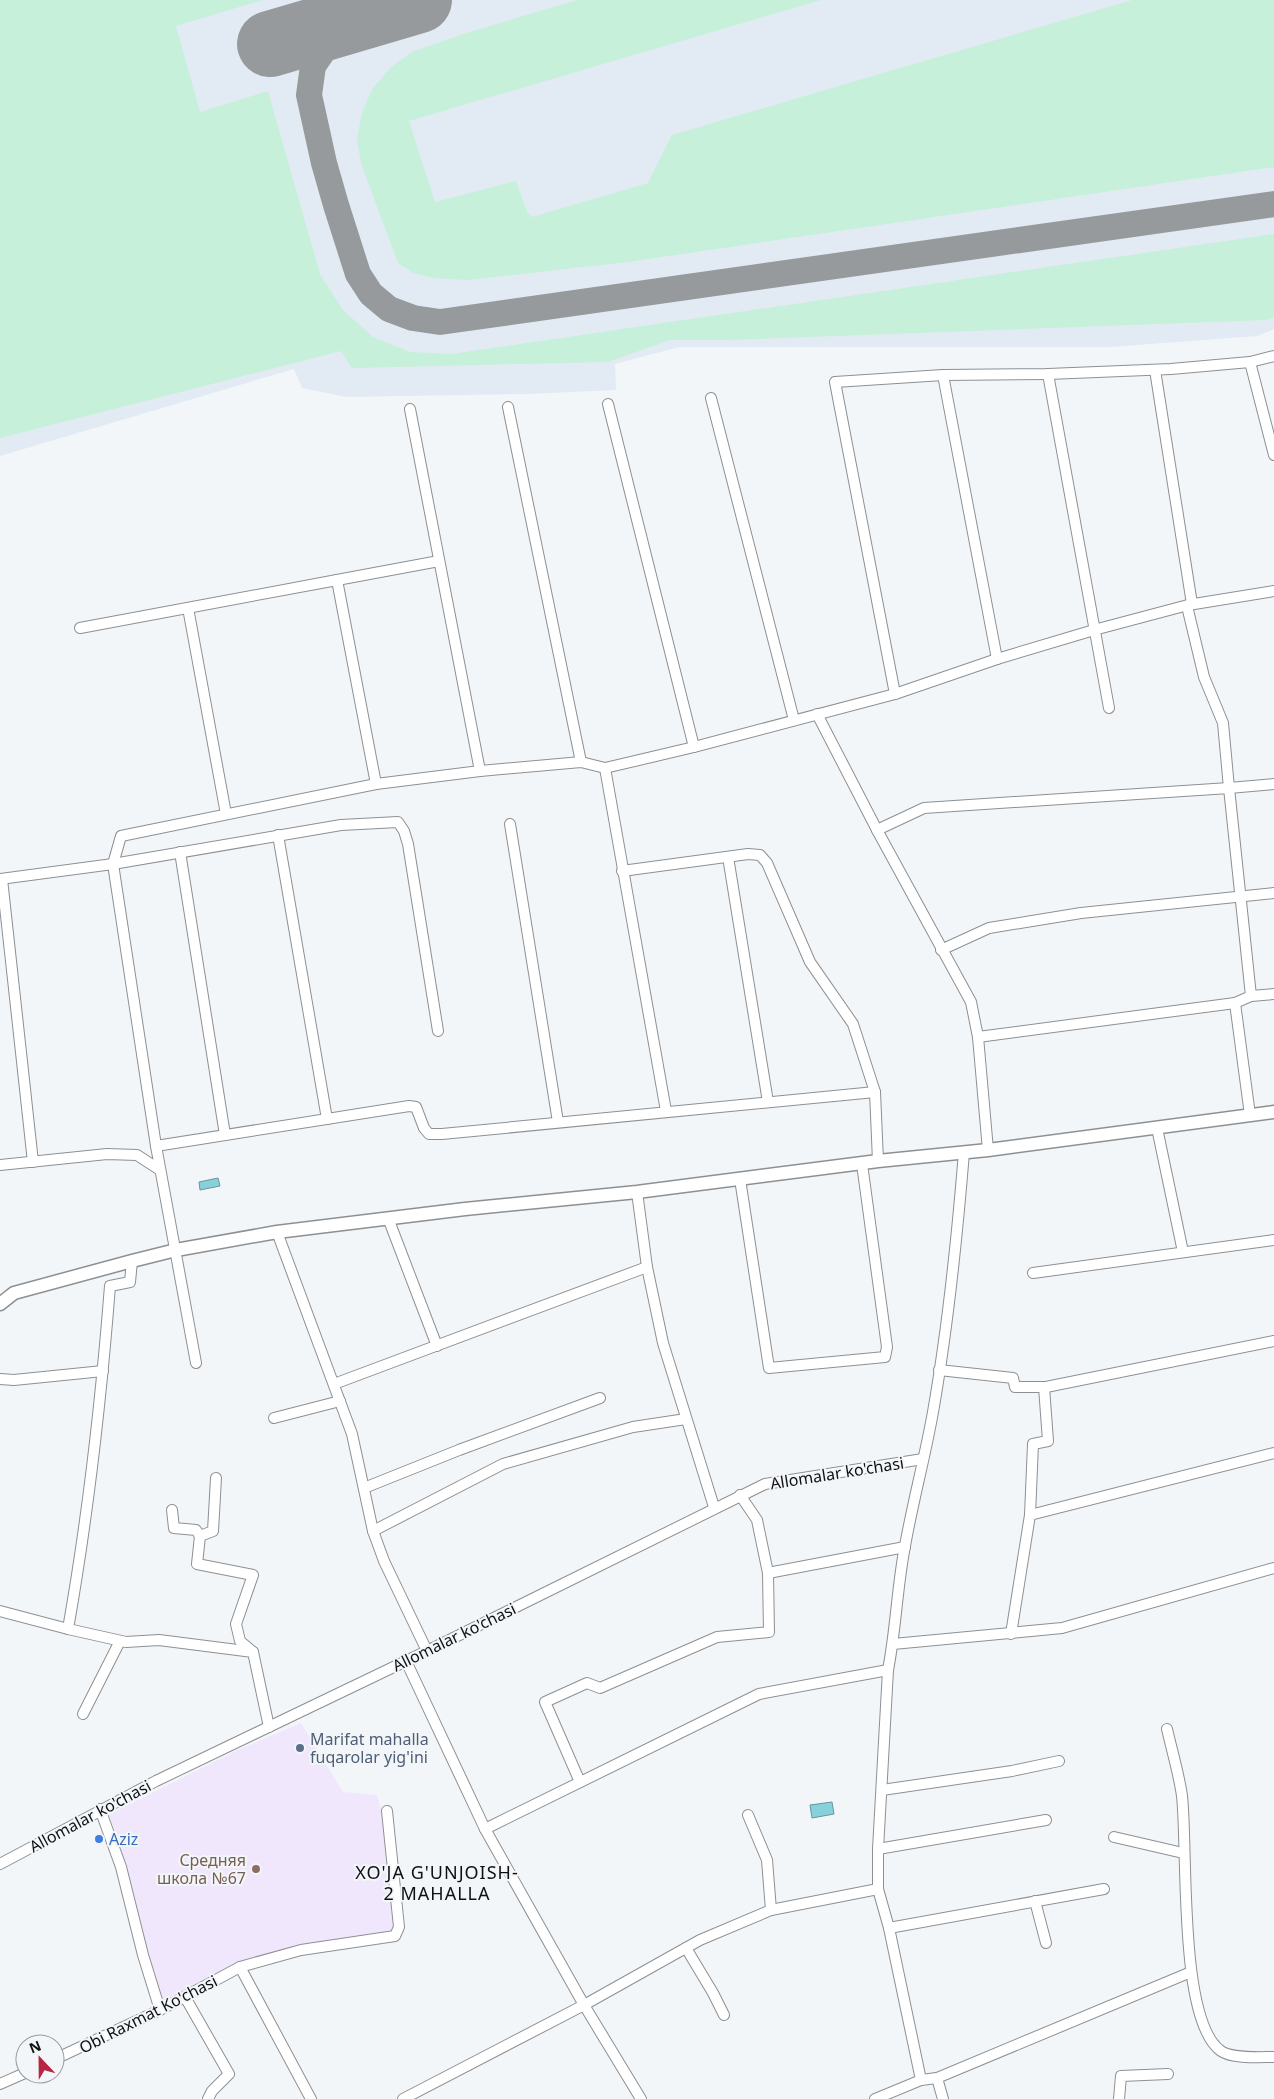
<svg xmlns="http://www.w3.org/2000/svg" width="1274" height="2099" viewBox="0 0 1274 2099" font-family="'Noto Sans',sans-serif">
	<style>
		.built { fill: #e2ebf3 }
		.education { fill: #f1e7fc }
		.green { fill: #c6f0d9 }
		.water { fill: #88d1db; stroke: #64979e }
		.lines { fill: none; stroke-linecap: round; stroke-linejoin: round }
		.taxiway { stroke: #979a9c; stroke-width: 26 }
		.runway { stroke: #979a9c; stroke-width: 66 }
		.minor-casing { stroke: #8d9093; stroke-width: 12 }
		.tertiary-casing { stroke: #8d9093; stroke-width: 15 }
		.minor { stroke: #fff; stroke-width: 10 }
		.tertiary { stroke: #fff; stroke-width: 12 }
		.service-dot { fill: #5c6f8a; stroke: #f3f6f9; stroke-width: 2 }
		.shop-dot { fill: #3f7fe0; stroke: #f3f6f9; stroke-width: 2 }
		.education-dot { fill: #8d6e63; stroke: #f3f6f9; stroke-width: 2 }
		.labels { text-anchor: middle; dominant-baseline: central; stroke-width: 4; stroke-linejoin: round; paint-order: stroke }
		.street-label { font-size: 16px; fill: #0f1011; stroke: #f3f6f9 }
		.service-label { font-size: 16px; fill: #4e5e75; stroke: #f3f6f9; text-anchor: start }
		.shop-label { font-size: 16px; fill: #366cbe; stroke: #f3f6f9; text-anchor: start }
		.education-label { font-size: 16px; fill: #785e54; stroke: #f3f6f9; text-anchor: end }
		.neighbourhood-label { font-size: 18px; letter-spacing: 1px; fill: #0f1011; stroke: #f3f6f9 }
	</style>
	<rect width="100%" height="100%" fill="#f3f6f9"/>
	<path class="built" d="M0,0H1274V329L1258,336L1110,347H679L615,364L616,390L528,394L346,397L302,388L294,369L0,456Z"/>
	<path class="education" d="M301,1723L343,1792L377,1795L384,1820L394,1933L366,1934L231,1971L161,2005L145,1961L115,1830L108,1815L240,1749Z"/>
	<g class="green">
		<path d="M0,0H263L176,26L200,112L268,91L320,274L343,310L373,337L410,352L451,354L1274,234V317L1267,320L728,340H670L608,362L352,368L341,351L0,438Z"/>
		<path d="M577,0H821L409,121L435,202L516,181L527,212L532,217L648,183L672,135L1132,0H1274V167L628,262L468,280L434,278L413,273L398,263L361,164L357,139L362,112L373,88L390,68L412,52L466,33Z"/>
	</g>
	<g class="water">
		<path d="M218,1178L220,1186L200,1190L199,1182Z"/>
		<path d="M832,1802L834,1814L812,1818L810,1805Z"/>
	</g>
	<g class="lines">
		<path class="taxiway" d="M350,20L328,44L313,66L309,95L324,163L336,205L358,274L371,294L389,309L413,318L440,322L1274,204"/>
		<path class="runway" d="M270,44L419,0"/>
		<g class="minor-casing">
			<g id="minor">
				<path d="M1250,362L1274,455"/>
				<path d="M1155,370L1192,604L1187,606L1204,677L1223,723L1229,788L1274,784"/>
				<path d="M1048,374L1109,708"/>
				<path d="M943,375L997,659"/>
				<path d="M711,398L794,720"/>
				<path d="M608,404L694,747"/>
				<path d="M508,407L581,762"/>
				<path d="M410,409L480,771"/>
				<path d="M337,580L439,561"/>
				<path d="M188,608L226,814"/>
				<path d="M80,628L337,580L376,784"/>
				<path d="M895,694L835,382L943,375L1048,374L1171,369L1250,362L1274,356"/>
				<path d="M817,714L877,830L924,808L1229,788L1251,996L1235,1003L1250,1115"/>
				<path d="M605,768L666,1111"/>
				<path d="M510,824L558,1122"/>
				<path d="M877,830L971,1002L978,1037L988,1150"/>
				<path d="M278,835L327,1119"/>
				<path d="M180,852L225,1135"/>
				<path d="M728,857L768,1102"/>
				<path d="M622,871L748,854L760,855L767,863L810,962L853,1024L875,1092L878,1161"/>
				<path d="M0,879L113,864L341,825L398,822L404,831L408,844L438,1031"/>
				<path d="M2,879L33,1162"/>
				<path d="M941,950L989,928L1081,913L1274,893"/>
				<path d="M1251,996L1274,994"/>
				<path d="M978,1037L1235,1003"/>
				<path d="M1157,1128L1183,1252"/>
				<path d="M156,1146L409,1106L416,1107L424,1128L429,1134H442L875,1092"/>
				<path d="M0,1165L107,1154L137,1155L160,1170"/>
				<path d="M740,1179L769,1368L885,1357L887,1347L862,1164"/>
				<path d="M637,1192L647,1267L663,1343L714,1507"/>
				<path d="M388,1218L437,1346"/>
				<path d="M277,1232L352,1434L373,1531L384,1561L427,1651"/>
				<path d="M1033,1273L1274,1240"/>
				<path d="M196,1363L156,1146L113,864L121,836L376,784L480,771L581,762L605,768L694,747L895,694L997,659L1094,630L1188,605L1274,591"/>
				<path d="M939,1370L1013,1378L1015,1387H1046L1274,1341"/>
				<path d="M0,1379L14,1380L103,1371"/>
				<path d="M334,1384L647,1267"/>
				<path d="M274,1418L340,1401"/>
				<path d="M216,1478L213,1531L200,1536L197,1564L253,1575L236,1624L240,1641L253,1652"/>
				<path d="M364,1488L459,1450L600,1398"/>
				<path d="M172,1510L174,1528L196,1530L200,1536"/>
				<path d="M1030,1515L1033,1444L1048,1441L1044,1387"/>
				<path d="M373,1531L503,1464L633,1427L686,1419"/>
				<path d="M768,1573L905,1547"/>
				<path d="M0,1611L68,1629L126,1642L159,1640L253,1652L269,1727"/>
				<path d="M68,1629C88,1516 101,1401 110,1286L130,1282L132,1261"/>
				<path d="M1011,1634L1030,1515L1274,1453"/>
				<path d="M893,1644L1062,1628L1274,1568"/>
				<path d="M406,1661L485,1829L584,2005L641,2099"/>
				<path d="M83,1714L120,1641"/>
				<path d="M1167,1729C1172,1751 1179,1774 1182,1796C1188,1849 1178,2021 1221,2051C1232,2059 1261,2057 1274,2057"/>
				<path d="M580,1782L545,1702L587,1683L600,1688L717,1637L769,1632L768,1573L757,1520L740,1495"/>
				<path d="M882,1790L1012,1771L1059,1761"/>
				<path d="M100,1809L121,1867L143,1955L160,2010"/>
				<path d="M748,1815L767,1860L771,1910"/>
				<path d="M485,1829L759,1694L888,1670"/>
				<path d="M1114,1837L1183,1853"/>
				<path d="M878,1849L1046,1820"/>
				<path d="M0,1864L156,1781L427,1651L765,1484L923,1459"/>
				<path d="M1035,1901L1046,1943"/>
				<path d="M889,1928L1104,1889"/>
				<path d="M686,1948L713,1993L724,2015"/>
				<path d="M240,1967L311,2099"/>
				<path d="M185,1997L229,2074L212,2091L208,2099"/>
				<path d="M55,2059L160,2010L240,1967L301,1950L395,1936L399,1927L387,1811"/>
				<path d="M937,2078L943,2099"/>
				<path d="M921,2080L889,1928L878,1889V1849L888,1670C896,1629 897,1587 905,1546C913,1501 925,1457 933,1412C948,1326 957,1239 964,1152"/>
				<path d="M0,2084L25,2073"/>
				<path d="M403,2099L584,2005L700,1940L771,1910L878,1889"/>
				<path d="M875,2099L921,2080L937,2078L1191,1972"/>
				<path d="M1119,2099L1121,2076L1168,2074"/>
			</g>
		</g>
		<g class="tertiary-casing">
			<path id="tertiary" d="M0,1304L14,1293L132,1261L176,1250L277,1232L465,1209L637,1192L878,1161L988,1150L1274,1112"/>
		</g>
		<use href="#minor" class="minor"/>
		<use href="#tertiary" class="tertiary"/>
	</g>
	<circle class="service-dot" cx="300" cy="1748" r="5"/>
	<circle class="shop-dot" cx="99" cy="1839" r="5"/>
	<circle class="education-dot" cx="256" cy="1869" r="5"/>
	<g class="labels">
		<g class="street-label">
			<text transform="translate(837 1473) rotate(-9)">Allomalar ko'chasi</text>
			<text transform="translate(454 1637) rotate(-26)">Allomalar ko'chasi</text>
			<text transform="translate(90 1816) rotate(-28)">Allomalar ko'chasi</text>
			<text transform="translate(148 2014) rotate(-27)">Obi Raxmat Ko'chasi</text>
		</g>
		<g class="service-label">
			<text x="310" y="1739">Marifat mahalla<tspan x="310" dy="18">fuqarolar yig'ini</tspan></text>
		</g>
		<g class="shop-label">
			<text x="109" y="1839">Aziz</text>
		</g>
		<g class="education-label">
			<text x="246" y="1860">Средняя<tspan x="246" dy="18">школа №67</tspan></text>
		</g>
		<g class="neighbourhood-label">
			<text x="437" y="1872">XO'JA G'UNJOISH-<tspan x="437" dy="21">2 MAHALLA</tspan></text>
		</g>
	</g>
	<g transform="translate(40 2059) rotate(338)"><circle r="24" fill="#f3f6f9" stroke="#989a9c"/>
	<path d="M0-4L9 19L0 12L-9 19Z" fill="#b62541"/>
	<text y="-8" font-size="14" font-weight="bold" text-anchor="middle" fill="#0f1011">N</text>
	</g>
</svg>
